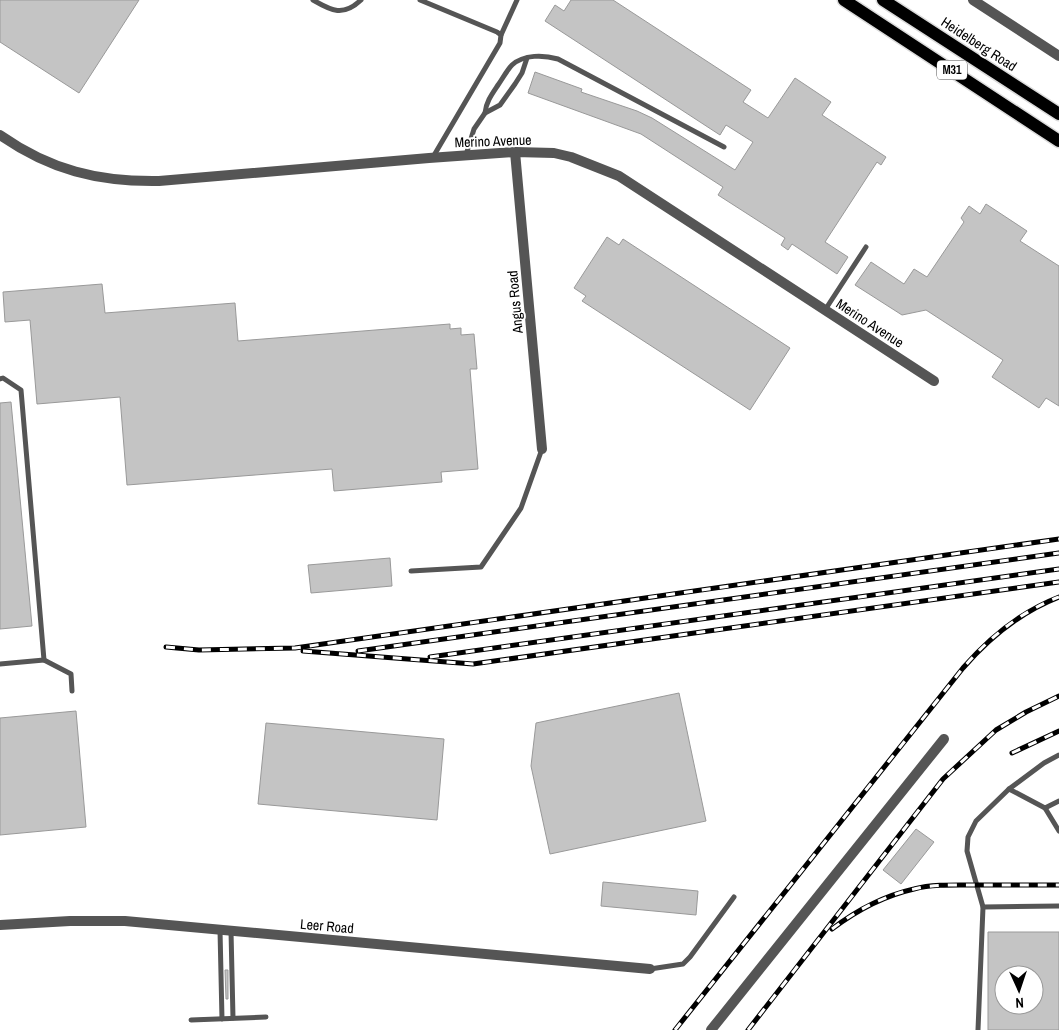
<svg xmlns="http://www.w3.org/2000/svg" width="1059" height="1030" viewBox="0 0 1059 1030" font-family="'Archivo Narrow',sans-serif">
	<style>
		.building { fill: #c4c4c4; stroke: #999; fill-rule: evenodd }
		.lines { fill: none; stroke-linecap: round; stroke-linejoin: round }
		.primary-casing { stroke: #dbdbdb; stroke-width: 15 }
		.lane { stroke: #555; stroke-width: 5 }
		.street { stroke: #555; stroke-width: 10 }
		.primary { stroke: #000; stroke-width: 12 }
		.rail-casing { stroke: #000; stroke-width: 5 }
		.rail { stroke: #fff; stroke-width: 3; stroke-dasharray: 9; stroke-linecap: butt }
		.labels { text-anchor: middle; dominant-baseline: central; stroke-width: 4; stroke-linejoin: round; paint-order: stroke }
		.shield { fill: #fff; stroke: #4c4c4c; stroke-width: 1 }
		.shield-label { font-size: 12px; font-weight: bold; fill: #000 }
		.street-label { font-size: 14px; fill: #000; stroke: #fff }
	</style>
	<rect width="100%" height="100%" fill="#fff"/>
	<g class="building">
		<path d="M0,0H139L79,93L0,42Z"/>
		<path d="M571,0H613L751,90L743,102L768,118L795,78L831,102L822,115L886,157L881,165L877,162L825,242L848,257L837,274L792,244L788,250L781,245L785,238L718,195L723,187L641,134L528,93L535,72L582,89L581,92L637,111L652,118L735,170L753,142L726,125L720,135L545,21L555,5L564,11Z"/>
		<path d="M986,204L1027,231L1020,241L1059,266V406L1046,398L1039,408L992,377L1003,360L926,310L902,315L855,285L871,262L904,284L914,269L927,277L964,222L961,218L969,206L980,214Z"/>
		<path d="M607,237L619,245L623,239L790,348L750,410L582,301L586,296L574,288Z"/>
		<path d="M102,284L105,313L235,303L238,341L450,324V329L461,328V335L474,334L477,369H470L478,469L441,472L442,482L334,491L332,469L127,485L120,397L37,404L30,320L5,322L3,292Z"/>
		<path d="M11,402L32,626L0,629V403Z"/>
		<path d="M390,558L392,586L311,593L308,565Z"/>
		<path d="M679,693L706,821L550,854L531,766L536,723Z"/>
		<path d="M76,711L86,827L0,835V718Z"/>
		<path d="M266,723L444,739L437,820L258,804Z"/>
		<path d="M916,829L934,842L901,884L883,870Z"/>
		<path d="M603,882L698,891L696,915L601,906Z"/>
		<path d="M988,932H1059V1030H988ZM1004,975H1034V1005H1004Z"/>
		<path d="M225,970H228V999H226Z"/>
	</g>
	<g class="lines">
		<g class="primary-casing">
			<g id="primary">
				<path d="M844,0L1059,141"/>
				<path d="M883,0L1059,114"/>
			</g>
		</g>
		<g class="lane">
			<path d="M313,0C332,11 343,17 361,0"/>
			<path d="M420,0L497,32L501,35L500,43L433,157"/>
			<path d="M501,35L517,0"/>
			<path d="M485,113C486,102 492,94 498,85C503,78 507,70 512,65C524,54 544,55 558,59L724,147"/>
			<path d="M466,155L474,129L485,113L500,105L515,84L522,73L527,58"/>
			<path d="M825,310L866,247"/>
			<path d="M0,379L3,378L21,390L44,660L0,664"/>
			<path d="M411,571L481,567L521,508L542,449"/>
			<path d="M44,660L71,674L72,691"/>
			<path d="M1009,789L1045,808L1059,801"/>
			<path d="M1045,808L1059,831"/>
			<path d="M983,907L1059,906"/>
			<path d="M220,930L222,1019"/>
			<path d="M231,931L233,1018"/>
			<path d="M650,969L683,964L690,957L734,897"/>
			<path d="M191,1020L266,1017"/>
			<path d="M978,1030L983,907L967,851L968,837L976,821L1009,789L1044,763L1059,755"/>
		</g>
		<g class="street">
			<path d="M973,0L1059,56"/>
			<path d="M0,135C50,170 98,182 159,181L429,158L515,152L554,153L571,157L619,176L934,381"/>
			<path d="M515,152L542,449"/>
			<path d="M0,925L70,921H125L650,969"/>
			<path d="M711,1030L944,739"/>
		</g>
		<use href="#primary" class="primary"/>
		<g class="rail-casing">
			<g id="rail">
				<path d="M166,647L199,650L295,648L1059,539"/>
				<path d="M303,651L473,664L1059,582"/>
				<path d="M358,651L1059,553"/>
				<path d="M430,657L1059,569"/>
				<path d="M1012,753L1059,731"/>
				<path d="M832,929C857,910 883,896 914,889C933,884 955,885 975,885C1003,885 1031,885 1059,885"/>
				<path d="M675,1030L963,668C990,637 1020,612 1059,597"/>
				<path d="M748,1030L943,779L996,730L1026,712L1059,696"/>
			</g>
		</g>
		<use href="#rail" class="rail"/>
	</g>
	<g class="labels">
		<rect class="shield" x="937" y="60.5" width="30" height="19" rx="4"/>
		<g class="shield-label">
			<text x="952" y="70">M31</text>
		</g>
		<g class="street-label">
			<text transform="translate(979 44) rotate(33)">Heidelberg Road</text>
			<text transform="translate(493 141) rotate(-2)">Merino Avenue</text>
			<text transform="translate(515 302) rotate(-95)">Angus Road</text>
			<text transform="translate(870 323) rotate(33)">Merino Avenue</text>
			<text transform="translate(327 926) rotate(5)">Leer Road</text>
		</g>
	</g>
	<g transform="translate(1019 990) rotate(177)"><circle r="24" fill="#ffffff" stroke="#999999"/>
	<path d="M0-4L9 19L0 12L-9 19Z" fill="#000000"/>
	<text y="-8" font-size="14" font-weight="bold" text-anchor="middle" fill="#000000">N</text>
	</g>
</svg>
